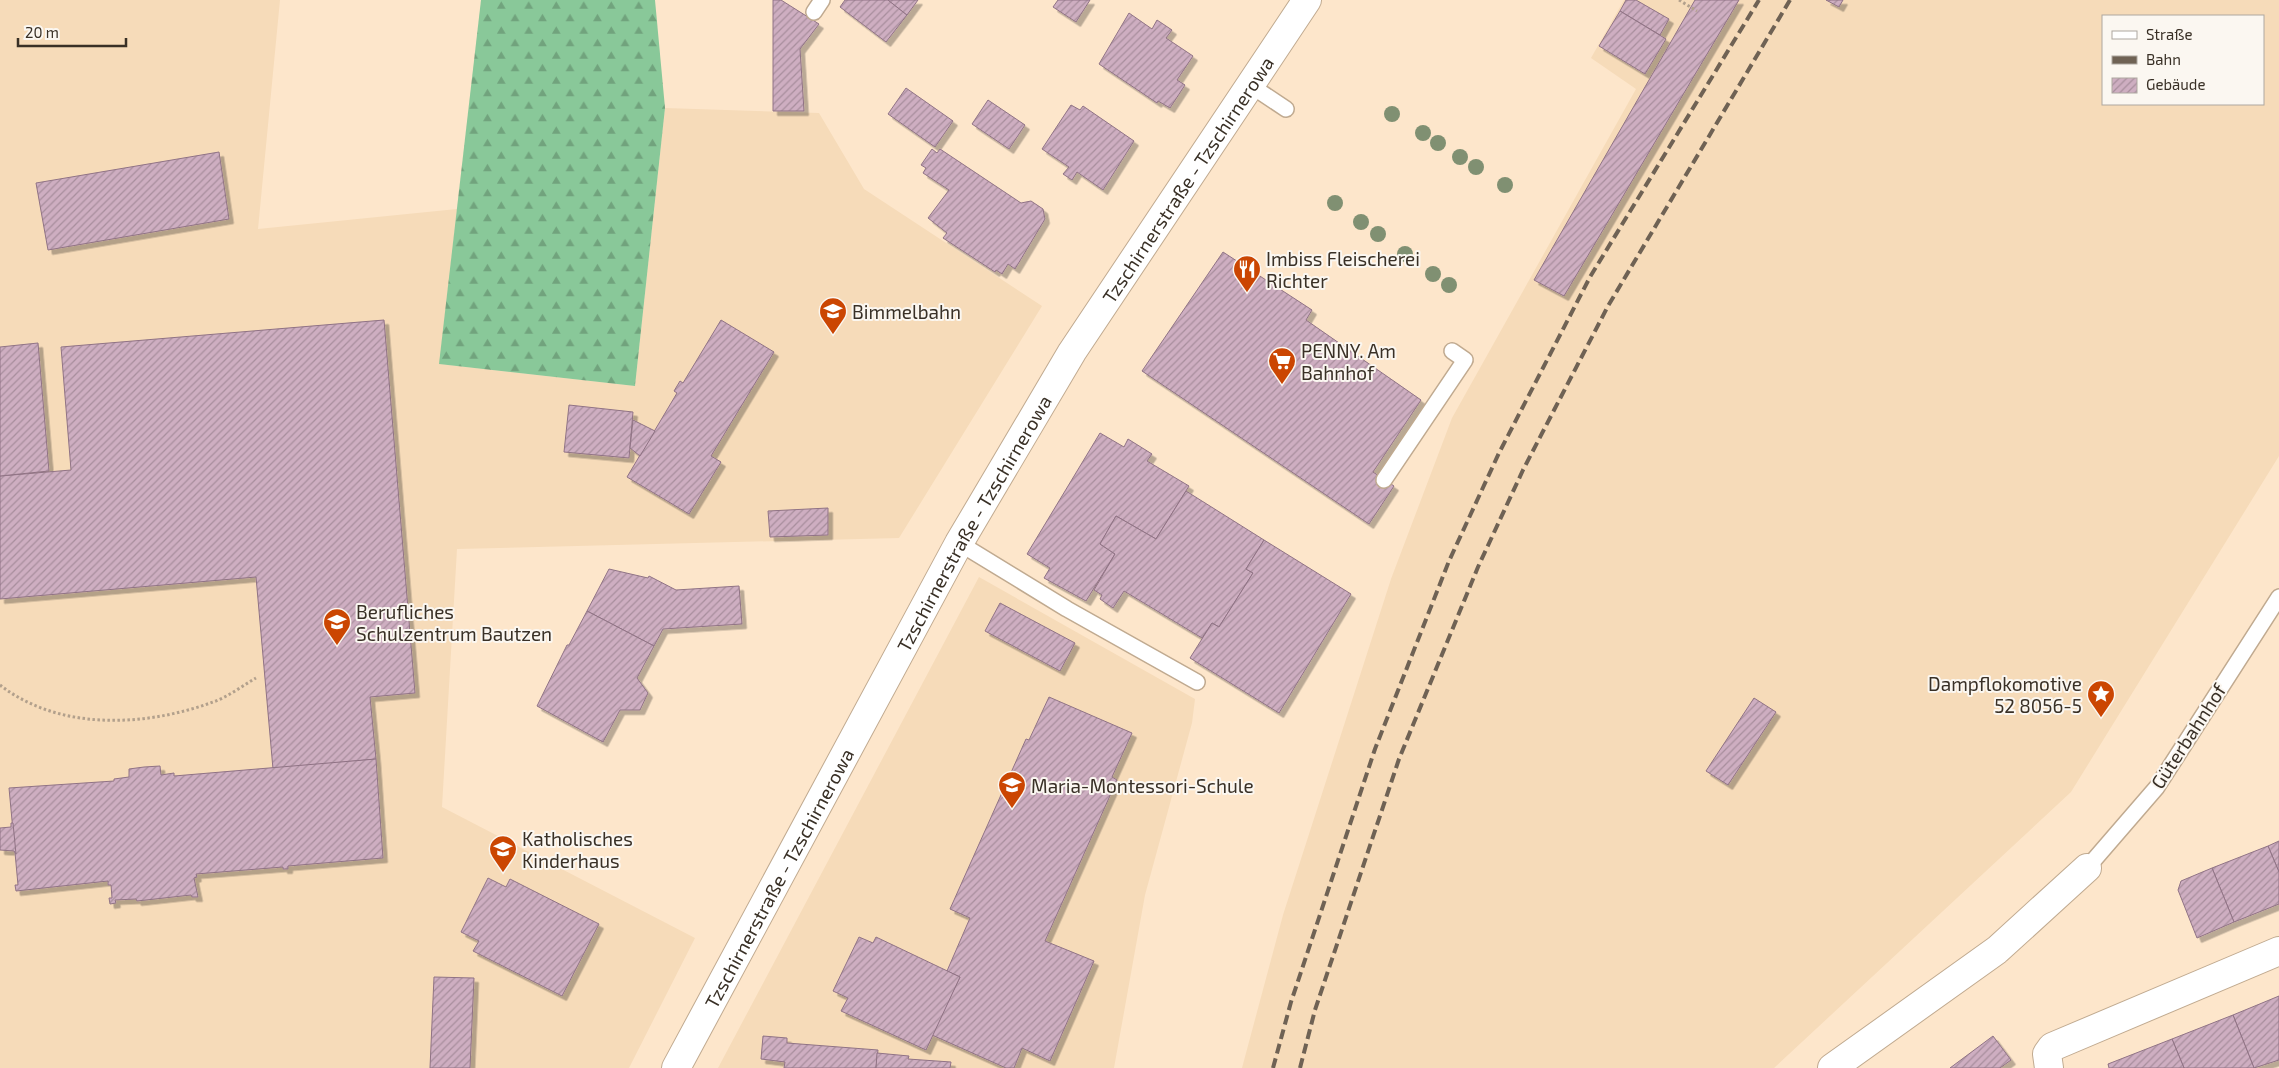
<svg xmlns="http://www.w3.org/2000/svg" width="2279" height="1068" viewBox="0 0 2279 1068" font-family="'Exo 2',sans-serif">
	<style>
		.built { fill: #f6dbb9; fill-rule: evenodd }
		.forest { fill: url(#forest-firs) }
		.building { fill: url(#building-hatch); stroke: #907385; filter: url(#shadow) }
		.lines { fill: none; stroke-linecap: round; stroke-linejoin: round }
		.lane-casing { stroke: #c0aa90; stroke-width: 18 }
		.street-casing { stroke: #c0aa90; stroke-width: 30 }
		.secondary-casing { stroke: #c0aa90; stroke-width: 30 }
		.path { stroke: #b2a08c; stroke-width: 3; stroke-dasharray: 2.5 2.5; stroke-linecap: butt }
		.lane { stroke: #fff; stroke-width: 15 }
		.street { stroke: #fff; stroke-width: 28 }
		.secondary { stroke: #fff; stroke-width: 28 }
		.rail { stroke: #6f6254; stroke-width: 4; stroke-dasharray: 10 5; stroke-linecap: butt }
		.tree { fill: #809072 }
		.labels { text-anchor: middle; dominant-baseline: central; stroke-width: 4; stroke-linejoin: round; paint-order: stroke }
		.street-label { font-size: 19px; fill: #393026; stroke: #fbf7f1 }
		.poi-label { font-size: 19px; fill: #393026; stroke: #fbf7f1; text-anchor: start }
	</style>
	<defs>
		<pattern id="forest-firs" width="22" height="20" patternUnits="userSpaceOnUse" patternTransform="scale(1.25)"><rect width="22" height="20" fill="#89c899"/><path d="M5 1l3.5 6h-7zM16 11l3.5 6h-7z" fill="#71a37d"/></pattern>
		<pattern id="building-hatch" width="6" height="6" patternUnits="userSpaceOnUse" patternTransform="scale(1.25)"><rect width="6" height="6" fill="#ceaec1"/><path d="M-1 1l2-2M0 6l6-6M5 7l2-2" fill="none" stroke="#a88e9d"/></pattern>
		<filter id="shadow"><feDropShadow dx="4.5" dy="4.5" stdDeviation="0" flood-color="#0004"/></filter>
	</defs>
	<rect width="100%" height="100%" fill="#fde6cb"/>
	<g class="built">
		<path d="M0,0H280L258,229L457,209L440,364L635,386L665,108L819,113L864,189L1042,306L899,538L457,549L442,807L695,938L629,1068H0Z"/>
		<path d="M1624,0H2279V456L2071,792L1774,1068H1242L1283,915L1391,579L1452,418L1636,89L1591,58ZM2103,16H2263V104H2103Z"/>
		<path d="M979,577L1195,699L1192,723L1145,895L1114,1068H718Z"/>
	</g>
	<path class="forest" d="M481,0H655L665,108L635,386L439,364Z"/>
	<g class="building">
		<path d="M773,0H781L819,24L800,49L804,111H773Z"/>
		<path d="M845,0H888L907,15L886,42L840,7Z"/>
		<path d="M888,0H918L907,15Z"/>
		<path d="M1058,0H1090L1076,22L1053,7Z"/>
		<path d="M1626,0H1636L1669,19L1660,35L1620,11Z"/>
		<path d="M1695,0H1739L1564,296L1534,280Z"/>
		<path d="M1826,0H1843L1839,7Z"/>
		<path d="M1620,11L1666,39L1645,74L1599,46Z"/>
		<path d="M1129,13L1152,29L1157,20L1172,30L1166,38L1193,56L1177,80L1185,85L1170,108L1158,101L1157,103L1099,64Z"/>
		<path d="M906,88L953,121L935,147L888,114Z"/>
		<path d="M988,100L1025,125L1009,149L972,124Z"/>
		<path d="M1071,105L1080,110L1083,106L1134,141L1103,190L1077,172L1072,180L1063,174L1069,167L1042,149Z"/>
		<path d="M932,149L937,153L940,149L1021,203L1031,201L1043,209L1045,219L1015,269L1008,264L1002,274L996,270L995,272L943,238L947,233L928,218L949,190L923,173L926,168L921,165Z"/>
		<path d="M219,152L229,219L48,250L36,183Z"/>
		<path d="M1223,252L1312,310L1306,320L1421,400L1373,472L1394,486L1369,524L1142,371Z"/>
		<path d="M384,320L415,693L370,697L376,759L273,769L256,577L0,599V476L71,470L61,347Z"/>
		<path d="M721,320L774,352L711,456L721,462L689,514L627,477L677,393L674,391L680,381L683,383Z"/>
		<path d="M38,343L49,471L0,476V347Z"/>
		<path d="M569,405L633,412L629,458L564,452Z"/>
		<path d="M633,420L655,431L640,456L630,448Z"/>
		<path d="M1100,433L1124,447L1128,439L1152,454L1147,461L1189,486L1156,539L1116,516L1100,544L1115,554L1086,601L1044,578L1050,568L1027,554Z"/>
		<path d="M1186,491L1264,540L1246,569L1253,573L1219,627L1212,623L1202,638L1124,591L1113,608L1100,599L1102,595L1094,590L1115,554L1100,544L1116,516L1156,539Z"/>
		<path d="M828,508V535L770,537L768,511Z"/>
		<path d="M1264,540L1351,594L1279,713L1190,658L1212,623L1219,627L1253,573L1246,569Z"/>
		<path d="M609,569L648,578L649,576L676,590L739,586L742,624L663,629L654,646L587,611Z"/>
		<path d="M1000,603L1075,643L1060,671L985,631Z"/>
		<path d="M587,611L654,646L637,678L648,693L640,710H620L603,742L537,706L567,645H569Z"/>
		<path d="M1049,697L1132,733L1112,777L1117,780L1045,941L1094,961L1050,1061L1022,1048L1014,1068H1006L932,1035L960,977L947,971L970,918L950,909L1026,739L1029,740Z"/>
		<path d="M1754,698L1776,712L1728,785L1706,771Z"/>
		<path d="M376,759L383,858L288,866V869H283V867L196,874L197,877L194,878L198,897H192L191,895L137,901L136,899L115,900L116,903L110,904L109,898H112L111,885H108V881L16,891L15,885H18L9,788L114,781V779L129,777V769L144,767L160,766L161,775L174,773V776Z"/>
		<path d="M11,823H13L16,854L14,851L0,850V828L11,827Z"/>
		<path d="M2279,841V872L2268,846Z"/>
		<path d="M2268,846L2279,872V904L2234,922L2212,868Z"/>
		<path d="M2212,868L2234,922L2197,938L2178,890L2181,881Z"/>
		<path d="M488,878L506,887L510,879L599,924L562,996L473,951L479,941L461,932Z"/>
		<path d="M859,937L873,943L876,937L960,977L926,1050L841,1011L848,998L833,991Z"/>
		<path d="M434,977L474,978L470,1068H430Z"/>
		<path d="M2279,996V1060L2254,1068L2233,1015Z"/>
		<path d="M2233,1015L2254,1068H2184L2172,1039Z"/>
		<path d="M763,1036L787,1038V1043L878,1050L876,1068H784L785,1062L761,1059Z"/>
		<path d="M1993,1036L2011,1060L2000,1068H1950Z"/>
		<path d="M2172,1039L2184,1068H2109L2108,1064Z"/>
		<path d="M877,1053L909,1056L908,1059L951,1062L950,1068H876Z"/>
	</g>
	<g class="lines">
		<g class="lane-casing">
			<g id="lane">
				<path d="M814,12L822,0"/>
				<path d="M1250,85L1286,109"/>
				<path d="M1384,480L1465,360L1452,351"/>
				<path d="M959,543L1067,609L1197,682"/>
				<path d="M2087,868L2157,787L2279,597"/>
			</g>
		</g>
		<g class="street-casing">
			<g id="street">
				<path d="M1832,1068L1997,950L2087,868"/>
				<path d="M2049,1068L2047,1054L2052,1047L2279,951"/>
			</g>
		</g>
		<g class="secondary-casing">
			<g id="secondary">
				<path id="s1" d="M676,1068L959,543L1072,352L1307,0"/>
			</g>
		</g>
		<g class="path">
			<path d="M1679,0L1697,11"/>
			<path d="M0,685C59,731 145,727 213,702C228,697 242,686 256,678"/>
		</g>
		<use href="#lane" class="lane"/>
		<use href="#street" class="street"/>
		<use href="#secondary" class="secondary"/>
		<g class="rail">
			<path d="M1273,1068L1291,1002L1375,749L1449,561L1499,453L1590,277L1759,0"/>
			<path d="M1300,1068L1315,1010L1399,759L1478,567L1523,470L1608,306L1790,0"/>
		</g>
	</g>
	<g class="tree">
		<circle cx="1392" cy="114" r="8"/>
		<circle cx="1423" cy="133" r="8"/>
		<circle cx="1438" cy="143" r="8"/>
		<circle cx="1460" cy="157" r="8"/>
		<circle cx="1476" cy="167" r="8"/>
		<circle cx="1505" cy="185" r="8"/>
		<circle cx="1335" cy="203" r="8"/>
		<circle cx="1361" cy="222" r="8"/>
		<circle cx="1378" cy="234" r="8"/>
		<circle cx="1405" cy="254" r="8"/>
		<circle cx="1433" cy="274" r="8"/>
		<circle cx="1449" cy="285" r="8"/>
	</g>
	<defs>
		<g id="restaurant-pin" transform="scale(1.4375)"><path d="M0 17L-7.5 6A9.5 9.5 0 1 1 7.5 6Z" fill="#cb4602" stroke="#fbf7f1"/><path d="M-5-6h1v4h1v-4h1v4h1v-4h1v5L-1.5 .5V6h-2V.5L-5-1ZM5-6V6H3V1.5H1.5Q1.5-4 5-6Z" fill="#fff"/></g>
		<g id="school-pin" transform="scale(1.4375)"><path d="M0 17L-7.5 6A9.5 9.5 0 1 1 7.5 6Z" fill="#cb4602" stroke="#fbf7f1"/><path d="M0-5L7-2L0 1L-7-2ZM-4 1L0 2.5L4 1V4Q0 6-4 4Z" fill="#fff"/></g>
		<g id="supermarket-pin" transform="scale(1.4375)"><path d="M0 17L-7.5 6A9.5 9.5 0 1 1 7.5 6Z" fill="#cb4602" stroke="#fbf7f1"/><path d="M-6-5.5h2.5l.6 2H6L4.5 2H-2.5L-4.4-4H-6ZM-1.5 3.2a1.3 1.3 0 1 0 .1 0ZM3 3.2a1.3 1.3 0 1 0 .1 0Z" fill="#fff"/></g>
		<g id="sight-pin" transform="scale(1.4375)"><path d="M0 17L-7.5 6A9.5 9.5 0 1 1 7.5 6Z" fill="#cb4602" stroke="#fbf7f1"/><path d="M0-6L1.8-2.2L6-1.7L2.9 1.2L3.7 5.4L0 3.3L-3.7 5.4L-2.9 1.2L-6-1.7L-1.8-2.2Z" fill="#fff"/></g>
	</defs>
	<g fill-rule="evenodd">
		<use href="#restaurant-pin" x="1247" y="269"/>
		<use href="#school-pin" x="833" y="311"/>
		<use href="#supermarket-pin" x="1282" y="361"/>
		<use href="#school-pin" x="337" y="622"/>
		<use href="#sight-pin" x="2101" y="694"/>
		<use href="#school-pin" x="1012" y="785"/>
		<use href="#school-pin" x="503" y="849"/>
	</g>
	<g class="labels">
		<g class="street-label">
			<text stroke="none"><textPath href="#s1" startOffset="1026">Tzschirnerstraße - Tzschirnerowa</textPath></text>
			<text stroke="none"><textPath href="#s1" startOffset="621">Tzschirnerstraße - Tzschirnerowa</textPath></text>
			<text transform="translate(2188 736) rotate(-57)">Güterbahnhof</text>
			<text stroke="none"><textPath href="#s1" startOffset="216">Tzschirnerstraße - Tzschirnerowa</textPath></text>
		</g>
		<g class="poi-label">
			<text x="1266" y="258">Imbiss Fleischerei<tspan x="1266" dy="22">Richter</tspan></text>
			<text x="852" y="311">Bimmelbahn</text>
			<text x="1301" y="350">PENNY. Am<tspan x="1301" dy="22">Bahnhof</tspan></text>
			<text x="356" y="611">Berufliches<tspan x="356" dy="22">Schulzentrum Bautzen</tspan></text>
			<text x="2082" y="683" text-anchor="end">Dampflokomotive<tspan x="2082" dy="22">52 8056-5</tspan></text>
			<text x="1031" y="785">Maria-Montessori-Schule</text>
			<text x="522" y="838">Katholisches<tspan x="522" dy="22">Kinderhaus</tspan></text>
		</g>
	</g>
	<rect x="2102" y="15" width="162" height="90" fill="#fbf7f1" stroke="#ada7a0"/>
	<rect x="2112" y="31" width="25" height="8" fill="#ffffff" stroke="#ada7a0"/>
	<text x="2146" y="40" font-size="15" fill="#393026">Straße</text>
	<rect x="2112" y="56" width="25" height="8" fill="#6f6254" stroke="#ada7a0"/>
	<text x="2146" y="65" font-size="15" fill="#393026">Bahn</text>
	<rect x="2112" y="78" width="25" height="15" fill="url(#building-hatch)" stroke="#ada7a0"/>
	<text x="2146" y="90" font-size="15" fill="#393026">Gebäude</text>
	<path d="M18 38v8h108v-8" fill="none" stroke="#393026" stroke-width="2.5"/>
	<text x="25" y="38" font-size="15" fill="#393026" stroke="#fbf7f1" stroke-width="4" paint-order="stroke">20 m</text>
</svg>
